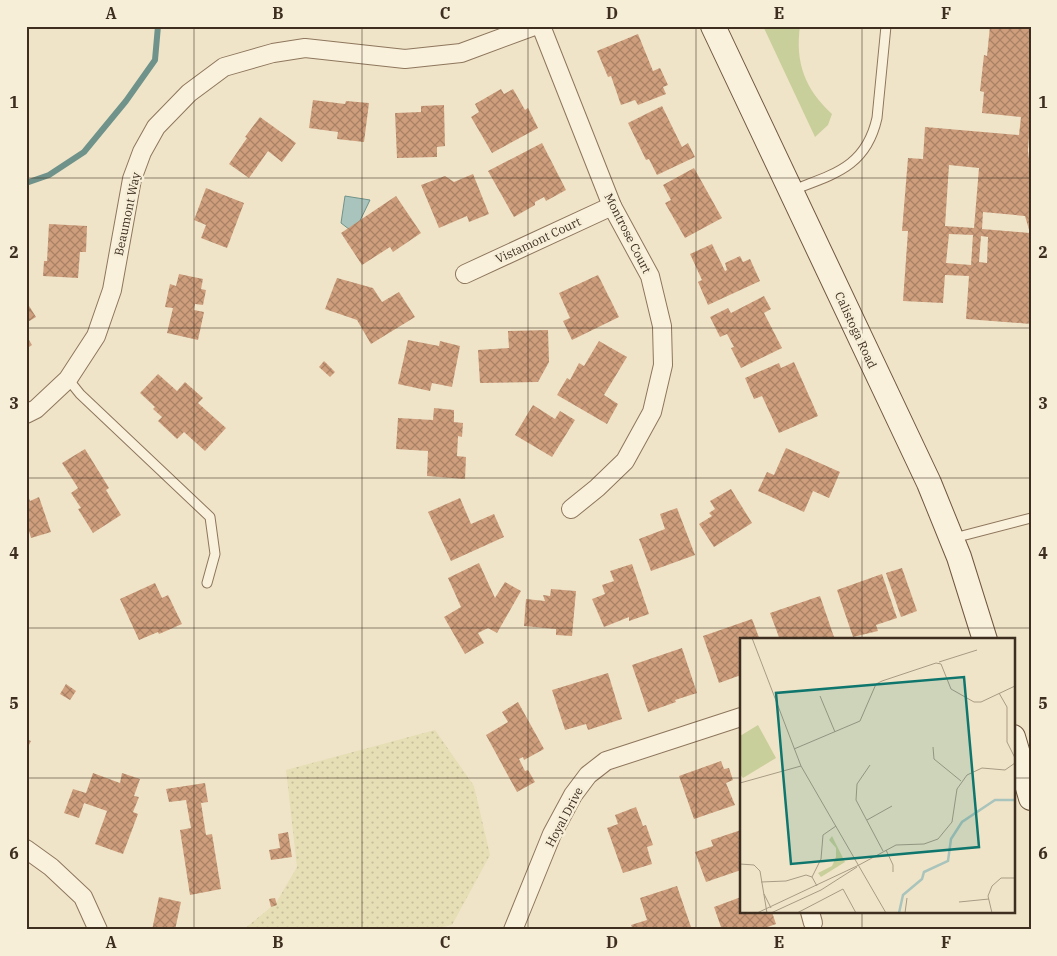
<svg xmlns="http://www.w3.org/2000/svg" width="1057" height="956" viewBox="0 0 1057 956" font-family="'IBM Plex Serif',serif">
	<style>
		.farmland { fill: url(#farmland-dots) }
		.green { fill: #c9cf9b }
		.water { fill: #a9c4bc; stroke: #6f938a }
		.lines { fill: none; stroke-linecap: round; stroke-linejoin: round }
		.stream { stroke: #6f938a; stroke-width: 6 }
		.building { fill: url(#building-cross-hatch); fill-rule: evenodd }
		.lane-casing { stroke: #8d765c; stroke-width: 11 }
		.street-casing { stroke: #8d765c; stroke-width: 20 }
		.secondary-casing { stroke: #6f573f; stroke-width: 26 }
		.lane { stroke: #faf1dc; stroke-width: 9 }
		.street { stroke: #faf1dc; stroke-width: 18 }
		.secondary { stroke: #faf1dc; stroke-width: 24 }
		.grid { fill: none; stroke: #3d2e20; stroke-width: 1; stroke-opacity: 0.55 }
		.labels { text-anchor: middle; dominant-baseline: central; stroke-width: 5; stroke-linejoin: round; paint-order: stroke }
		.street-label { font-size: 12px; fill: #3d2e20; stroke: #f7eed8 }
		.inset-river { fill: none; stroke: #a9c4bc; stroke-width: 2.5 }
		.inset-road { fill: none; stroke: #a89b85; stroke-width: 1 }
		.view { fill: #0f766e; fill-opacity: 0.15; stroke: #0f766e; stroke-width: 2.5 }
		.inset-edge { fill: none; stroke: #3d2e20; stroke-width: 2.5 }
		.neatline { fill: none; stroke: #3d2e20; stroke-width: 2 }
		.grid-label { font-size: 16px; text-anchor: middle; font-weight: bold; fill: #3d2e20 }
	</style>
	<defs>
		<pattern id="farmland-dots" width="8" height="8" patternUnits="userSpaceOnUse" patternTransform="scale(1.25)"><rect width="8" height="8" fill="#e6deb5"/><path d="M2 2h.1M6 6h.1" fill="none" stroke="#c6bf9b" stroke-width="1.8" stroke-linecap="round"/></pattern>
		<pattern id="building-cross-hatch" width="8" height="8" patternUnits="userSpaceOnUse" patternTransform="scale(1.25)"><rect width="8" height="8" fill="#cf9f7d"/><path d="M0 0l8 8M0 8l8-8" fill="none" stroke="#a98266"/></pattern>
	</defs>
	<rect width="100%" height="100%" fill="#f0e4c8"/>
	<path class="farmland" d="M435,730L474,786L490,855L452,925L430,930H243L276,903L297,867L286,770Z"/>
	<path class="green" d="M763,26H800C795,63 805,89 832,114L828,125L815,137Z"/>
	<path class="water" d="M345,196L370,200L354,233L341,223Z"/>
	<g class="lines">
		<path class="stream" d="M26,183L49,175L84,152L126,101L155,60L158,26"/>
	</g>
	<g class="building">
		<path d="M990,26H1031V110L1028,150L1031,179V324L966,319L969,276L945,275L943,303L903,301L908,231H902L908,158L923,159L925,127L1019,135L1021,117L982,113L984,92L980,91L984,55L987,56ZM949,165L979,168L974,228L945,226ZM983,212L1025,216L1030,233L982,229ZM949,234L973,235L971,265L946,263ZM981,236L988,237L987,263L979,262Z"/>
		<path d="M638,34L653,71L660,68L668,85L663,87L666,94L638,105L635,100L621,105L611,76L608,77L597,51Z"/>
		<path d="M501,89L504,94L513,89L525,110L528,108L538,128L492,153L471,117L479,112L475,104Z"/>
		<path d="M313,100L345,104L346,101L369,103L364,142L337,139L338,132L309,128Z"/>
		<path d="M444,105L445,146L437,147V157L397,158L395,113L421,112V106Z"/>
		<path d="M662,106L682,147L688,143L695,157L657,175L649,159L646,160L628,123Z"/>
		<path d="M260,117L296,143L282,162L268,151L249,178L229,164L247,138L245,137Z"/>
		<path d="M542,143L566,190L546,201L544,197L535,202V205L514,217L488,171Z"/>
		<path d="M694,168L722,218L685,238L665,203L671,200L663,185Z"/>
		<path d="M473,174L489,214L469,222L467,216L439,228L421,185L445,176L454,182Z"/>
		<path d="M206,188L244,203L227,248L201,238L206,225L194,220Z"/>
		<path d="M396,196L421,233L393,252L390,247L362,265L341,233Z"/>
		<path d="M49,224L87,226L86,252H80L78,278L43,276L44,261H47Z"/>
		<path d="M712,244L725,271L727,270L725,263L740,256L743,262L750,259L760,281L708,305L698,282L702,280L690,254Z"/>
		<path d="M179,274L203,279L201,289L206,290L203,305L195,304L194,310L204,312L198,340L167,333L173,308L165,307L170,284L176,286Z"/>
		<path d="M598,275L619,317L572,340L563,321L570,318L559,293Z"/>
		<path d="M337,278L373,288L382,302L399,292L415,317L371,344L357,320L325,309Z"/>
		<path d="M764,296L771,309L764,313L782,348L741,368L731,348L734,347L727,334L720,337L710,317L728,308L731,313Z"/>
		<path d="M26,301L36,317L26,323Z"/>
		<path d="M548,330L549,362L538,382L480,383L478,350L509,348L508,331Z"/>
		<path d="M26,335L32,345L26,349Z"/>
		<path d="M408,340L439,346L440,341L460,346L452,387L432,383L430,391L398,384Z"/>
		<path d="M599,341L627,357L604,395L618,404L607,424L557,395L567,378L570,380L579,363L584,366Z"/>
		<path d="M324,361L335,372L330,377L319,367Z"/>
		<path d="M794,362L818,416L779,433L762,396L754,399L745,378L779,363L781,368Z"/>
		<path d="M158,374L177,391L185,382L203,398L198,403L226,428L205,451L184,432L177,439L158,421L162,417L153,409L155,407L140,393Z"/>
		<path d="M533,405L555,419L560,411L575,420L552,457L515,435Z"/>
		<path d="M434,408L454,410V422L463,423L462,437L458,436L457,456L466,457L465,479L427,476L428,451L396,449L398,418L433,420Z"/>
		<path d="M786,448L840,472L829,498L813,491L804,512L758,491L767,472L774,475Z"/>
		<path d="M85,449L109,488L106,490L121,515L93,533L78,509L81,508L71,493L78,488L62,463Z"/>
		<path d="M731,489L752,523L714,547L699,524L712,516L709,513L715,509L710,501Z"/>
		<path d="M26,491L30,501L39,497L51,532L31,538L28,528L26,529Z"/>
		<path d="M460,498L471,524L494,514L504,537L451,561L428,512Z"/>
		<path d="M677,508L695,555L651,571L639,539L665,529L660,514Z"/>
		<path d="M479,563L495,598L505,582L521,591L497,633L488,628L478,633L484,643L465,654L444,617L461,607L448,578Z"/>
		<path d="M632,564L649,614L629,621V617L604,627L592,599L605,594L602,585L614,581L610,571Z"/>
		<path d="M902,568L917,611L901,617L886,573Z"/>
		<path d="M882,574L897,618L876,625L878,631L853,637L837,590Z"/>
		<path d="M155,583L162,598L168,595L182,624L159,634L158,632L139,640L120,599Z"/>
		<path d="M551,589L576,591L572,636L556,635V629L524,626L526,599L545,601L543,595L550,596Z"/>
		<path d="M820,596L835,640H780L770,613Z"/>
		<path d="M752,619L760,640H741V675L719,683L703,636Z"/>
		<path d="M682,648L697,693L675,700L676,702L648,712L632,665Z"/>
		<path d="M608,673L622,719L588,730L586,724L565,730L552,690Z"/>
		<path d="M66,684L76,691L70,700L60,694Z"/>
		<path d="M518,702L544,749L524,760L523,757L519,759L525,771L528,770L535,782L517,792L486,735L508,722L502,712Z"/>
		<path d="M26,739L31,741L26,751Z"/>
		<path d="M721,761L724,769L729,768L733,780L726,783L735,805L694,819L679,776Z"/>
		<path d="M93,773L120,783L122,773L140,779L134,796L139,797L133,812L138,814L123,854L95,844L107,811L84,803L79,818L64,813L73,789L86,793Z"/>
		<path d="M205,783L208,802L201,803L206,835L212,834L221,889L190,895L180,830L191,828L186,800L169,802L166,789Z"/>
		<path d="M636,807L643,826L646,825L653,845L647,847L652,864L623,873L607,828L618,824L615,815Z"/>
		<path d="M741,830V870L706,882L695,852L713,846L711,840Z"/>
		<path d="M288,832L292,857L271,860L269,850L280,848L278,834Z"/>
		<path d="M677,886L692,930H633L631,925L647,920L640,898Z"/>
		<path d="M159,897L181,902L175,930H152Z"/>
		<path d="M741,897V912H772L776,924L759,930H722L714,907Z"/>
		<path d="M275,898L277,905L271,907L269,899Z"/>
	</g>
	<g class="lines">
		<g class="lane-casing">
			<g id="lane">
				<path d="M793,190C834,174 866,167 877,118L886,26"/>
				<path d="M68,379L80,394L210,517L215,554L207,583"/>
				<path d="M954,538L1031,518"/>
			</g>
		</g>
		<g class="street-casing">
			<g id="street">
				<path d="M541,26L612,206L650,276L662,326L663,365L652,412L625,461L597,488L571,509"/>
				<path d="M465,274L612,206"/>
				<path d="M26,414L36,409L68,379L96,336L112,290L132,179L142,152L156,127L189,93L224,67L273,53L305,48L405,59L461,53L534,26"/>
				<path d="M26,849L51,867L83,897L98,930"/>
				<path d="M810,912L813,923"/>
				<path d="M513,930L552,834L573,795L588,775L606,761L741,717"/>
			</g>
		</g>
		<g class="secondary-casing">
			<g id="secondary">
				<path d="M713,26L929,483L959,557L985,640"/>
				<path d="M1013,737L1031,798"/>
			</g>
		</g>
		<use href="#lane" class="lane"/>
		<use href="#street" class="street"/>
		<use href="#secondary" class="secondary"/>
	</g>
	<path class="grid" d="M194,26V930M362,26V930M528,26V930M696,26V930M862,26V640M26,178H1031M26,328H1031M26,478H1031M26,628H1031M26,778H741M1013,778H1031M862,912V930"/>
	<g class="labels">
		<g class="street-label">
			<text transform="translate(127 214) rotate(-78)">Beaumont Way</text>
			<text transform="translate(628 233) rotate(63)">Montrose Court</text>
			<text transform="translate(538 240) rotate(-25)">Vistamont Court</text>
			<text transform="translate(856 330) rotate(65)">Calistoga Road</text>
			<text transform="translate(564 817) rotate(-62)">Hoyal Drive</text>
		</g>
	</g>
	<g transform="translate(740 638)">
		<rect width="275" height="275" fill="#f0e4c8"/>
		<path d="M18,87L36,120L3,140L0,136V98ZM92,198L105,224L81,239L78,235L92,228L96,219V210L89,202Z" fill="#c9cf9b"/>
		<path class="inset-river" d="M159,275L163,257L182,241L184,234L208,223L211,201L222,184L255,162H275"/>
		<path class="inset-road" d="M12,0L61,128L146,275M199,24L237,12M259,55L267,69V104L275,120M80,58L95,94M193,109L194,121L221,143M54,111L120,83L136,46L142,43L196,25L201,26L211,51L234,64H241L275,48M130,127L117,146L116,162L143,213M0,145L61,128M127,182L152,168M146,212L153,227V234M0,226L14,227L20,233L27,275M119,227L156,207L184,206L198,201L212,184L217,151L227,137L242,130L265,132L275,125M72,239L81,221L83,197L96,188M21,244L46,243L66,237L72,239L77,248M24,256L31,270M219,264L249,261M17,275L119,227M31,275L81,252L117,229M57,275L103,251L116,275M165,275L167,260M252,275L248,258L252,248L261,240H275"/>
		<path class="view" d="M224,39L239,209L51,226L36,55Z"/>
		<rect width="275" height="275" class="inset-edge"/>
	</g>
	<rect width="1057" height="956" fill="none" stroke="#f7eed8" stroke-width="55"/>
	<rect x="28" y="28" width="1002" height="900" class="neatline"/>
	<g class="grid-label">
		<text x="111" y="19">A</text>
		<text x="278" y="19">B</text>
		<text x="445" y="19">C</text>
		<text x="612" y="19">D</text>
		<text x="779" y="19">E</text>
		<text x="946" y="19">F</text>
		<text x="14" y="108">1</text>
		<text x="1043" y="108">1</text>
		<text x="14" y="258">2</text>
		<text x="1043" y="258">2</text>
		<text x="14" y="409">3</text>
		<text x="1043" y="409">3</text>
		<text x="14" y="559">4</text>
		<text x="1043" y="559">4</text>
		<text x="14" y="709">5</text>
		<text x="1043" y="709">5</text>
		<text x="14" y="859">6</text>
		<text x="1043" y="859">6</text>
		<text x="111" y="948">A</text>
		<text x="278" y="948">B</text>
		<text x="445" y="948">C</text>
		<text x="612" y="948">D</text>
		<text x="779" y="948">E</text>
		<text x="946" y="948">F</text>
	</g>
</svg>
